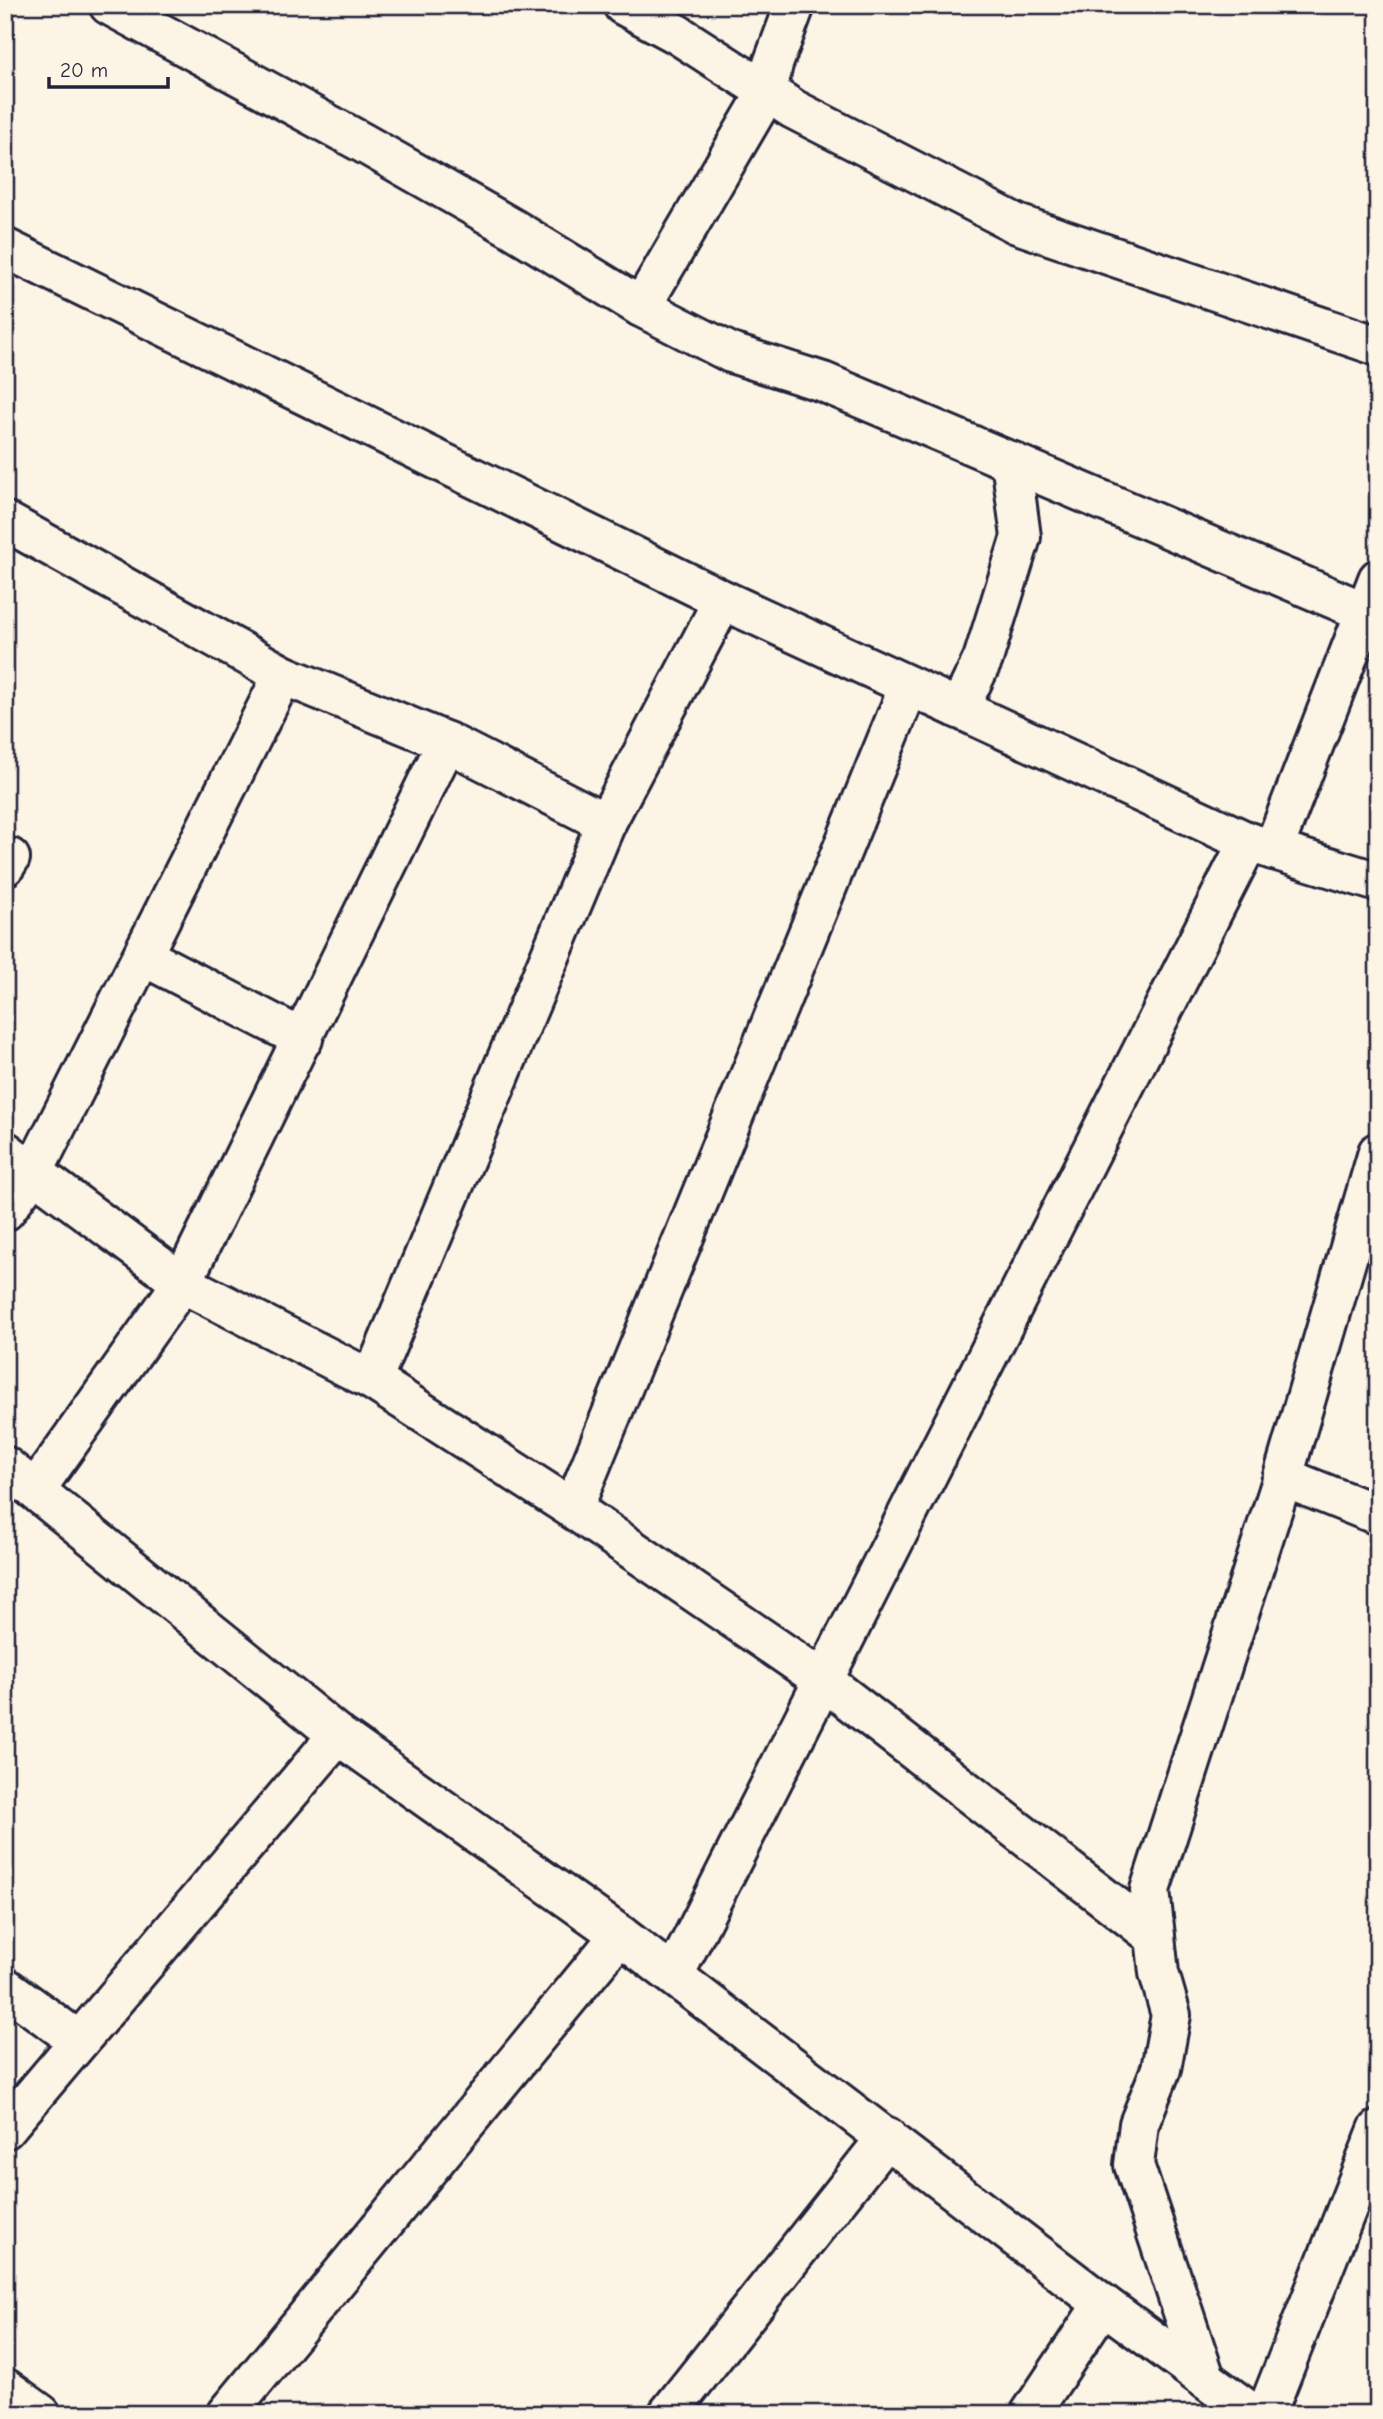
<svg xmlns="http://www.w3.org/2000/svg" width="1383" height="2419" viewBox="0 0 1383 2419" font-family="'Comic Neue',sans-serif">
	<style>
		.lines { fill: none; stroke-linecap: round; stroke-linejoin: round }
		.street-casing { stroke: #22223b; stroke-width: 44 }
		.street { stroke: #fcf5e5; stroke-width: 38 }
	</style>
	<rect width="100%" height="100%" fill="#fcf5e5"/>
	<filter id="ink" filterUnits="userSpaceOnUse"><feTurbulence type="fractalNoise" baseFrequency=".0143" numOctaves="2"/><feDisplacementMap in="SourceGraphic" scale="14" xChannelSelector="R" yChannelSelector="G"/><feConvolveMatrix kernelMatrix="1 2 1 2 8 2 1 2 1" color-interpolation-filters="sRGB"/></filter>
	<g filter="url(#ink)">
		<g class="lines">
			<g class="street-casing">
				<g id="street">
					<path d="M109,5L363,143L512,228L641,307L731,353L823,382L1365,612"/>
					<path d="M623,5L677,34L767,92L641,307"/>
					<path d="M795,5L773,64L767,92L793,109L1017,224L1378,346"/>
					<path d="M5,248L723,600L1248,842L1378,882"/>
					<path d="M5,521L283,675L447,742L606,823"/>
					<path d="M959,709L983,659L1021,537L1011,461"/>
					<path d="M1273,850L1378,579"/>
					<path d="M5,866L10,858"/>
					<path d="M143,956L303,1039"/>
					<path d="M5,1151L182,1283L372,1380L573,1509L823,1680L1155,1937"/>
					<path d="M5,1211L33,1173L283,675"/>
					<path d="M372,1380L606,823L723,600"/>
					<path d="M5,1466L338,1735L620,1935L1103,2304L1253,2414"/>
					<path d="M1283,1477L1378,1515"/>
					<path d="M36,1489L182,1283L447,742"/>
					<path d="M573,1509L909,686"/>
					<path d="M674,1975L1248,842"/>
					<path d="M5,1987L79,2041"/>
					<path d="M5,2129L338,1735"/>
					<path d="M1205,2378L1134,2165L1139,2124L1161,2069L1171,2015L1159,1973L1150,1890L1283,1477L1378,1152"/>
					<path d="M5,2388L41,2414"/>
					<path d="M227,2414L620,1935"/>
					<path d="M668,2414L887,2137"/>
					<path d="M1030,2414L1103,2304"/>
					<path d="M1266,2414L1378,2130"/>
				</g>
			</g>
			<use href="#street" class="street"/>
		</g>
	</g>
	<rect width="1383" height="2419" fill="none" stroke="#fcf5e5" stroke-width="28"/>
	<rect x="14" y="14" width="1355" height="2391" fill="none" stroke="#22223b" stroke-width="2.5" filter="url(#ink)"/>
	<path d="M49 77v10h119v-10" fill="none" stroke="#22223b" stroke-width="3.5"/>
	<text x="60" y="77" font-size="21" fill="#22223b" stroke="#fcf5e5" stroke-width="5" paint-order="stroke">20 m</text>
</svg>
